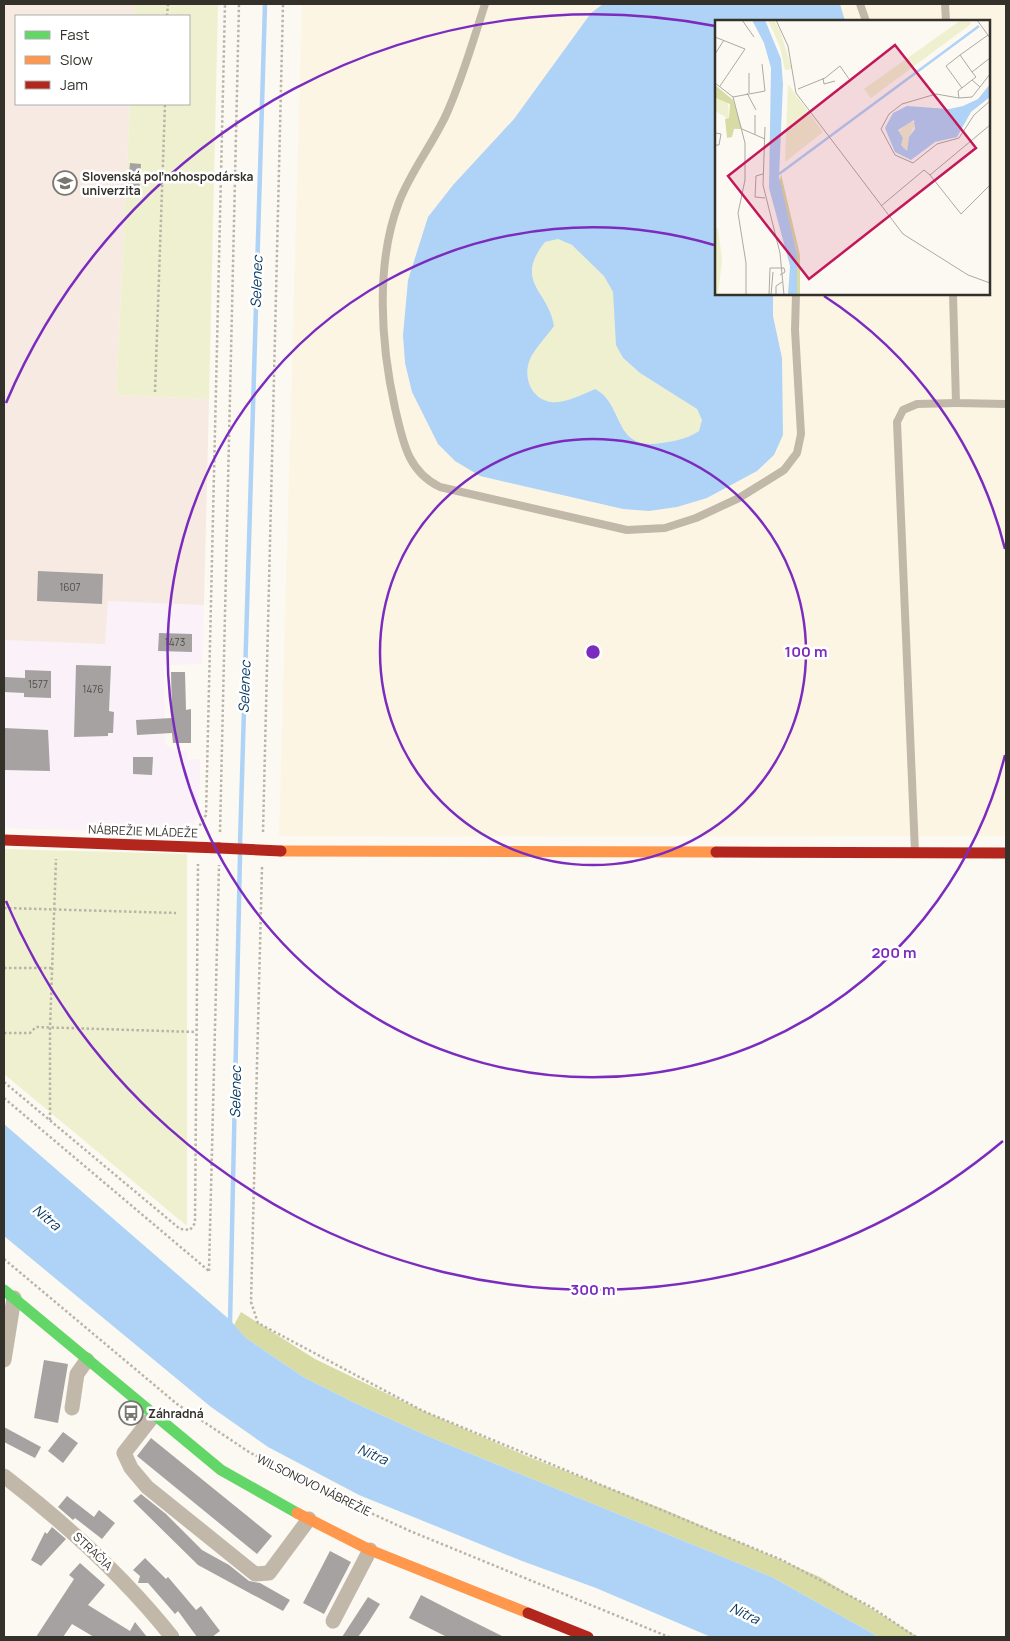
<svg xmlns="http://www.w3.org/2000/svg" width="1010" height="1641" viewBox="0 0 1010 1641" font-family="Manrope,sans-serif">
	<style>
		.built { fill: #fdf5e4; fill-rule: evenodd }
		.industrial { fill: #faf1f9 }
		.education { fill: #f6eae2 }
		.green { fill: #eff0cf }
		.forest { fill: #d9dba5 }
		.water { fill: #afd3f6; fill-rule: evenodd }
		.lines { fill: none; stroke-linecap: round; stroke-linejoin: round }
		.stream { stroke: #afd3f6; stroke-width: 4.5 }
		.building { fill: #a5a2a1 }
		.path { stroke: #bab3a8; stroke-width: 2.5; stroke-dasharray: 2.5 2.5; stroke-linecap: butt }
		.lane { stroke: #c1b8aa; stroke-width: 8 }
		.street { stroke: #c1b8aa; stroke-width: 15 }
		.fast { stroke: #63d668; stroke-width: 11 }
		.slow { stroke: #ff974d; stroke-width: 11 }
		.jam { stroke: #b3261e; stroke-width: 11 }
		.jam-bridge { stroke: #b3261e; stroke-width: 11 }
		.ring { fill: none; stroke: #7b2cbf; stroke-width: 2.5 }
		.labels { text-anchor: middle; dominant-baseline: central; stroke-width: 5; stroke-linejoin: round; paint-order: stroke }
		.number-label { font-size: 10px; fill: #504d48 }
		.poi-label { font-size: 12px; font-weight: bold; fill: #34312a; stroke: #fff; text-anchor: start }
		.street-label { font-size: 12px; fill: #34312a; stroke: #fff }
		.water-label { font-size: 14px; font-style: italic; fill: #083b64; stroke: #fff }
		.inset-river { fill: none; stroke: #afd3f6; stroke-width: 2.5 }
		.inset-road { fill: none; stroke: #aca9a2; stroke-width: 1 }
		.view { fill: #c2185b; fill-opacity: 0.15; stroke: #c2185b; stroke-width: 2.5 }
		.inset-edge { fill: none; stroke: #34312a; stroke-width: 2.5 }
		.centre { fill: #7b2cbf; stroke: #fff; stroke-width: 2.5 }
		.ring-label { font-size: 15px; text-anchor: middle; font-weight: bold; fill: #7b2cbf; stroke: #fff; stroke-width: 5; stroke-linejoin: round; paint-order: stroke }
	</style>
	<rect width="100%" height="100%" fill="#fcf9f2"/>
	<path class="built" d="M302,4H1006V836H279ZM716,21H989V294H716Z"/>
	<path class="industrial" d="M108,601L204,605L202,664L164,665L165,744L175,751H187L188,760L200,759L199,813L194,824L183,833L4,828V640L105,644Z"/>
	<path class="education" d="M4,4H134V16H16V104H130L116,395L209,399L204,605L108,601L105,644L4,640Z"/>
	<g class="green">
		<path d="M134,4H218L209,399L116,395L130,104H189V16H134Z"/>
		<path d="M558,239C580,247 605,269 613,292C619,312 619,337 622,358L640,373L697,409L702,420L699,431C687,439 675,441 661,443C612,451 626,404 595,389C583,394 565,405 551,402C530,399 522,375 531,357C537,346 547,336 554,326C549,289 513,283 545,242Z"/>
		<path d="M4,849L187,854V1226L4,1074Z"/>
	</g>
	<path class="forest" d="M241,1312L315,1359L423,1411L529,1457L663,1509L820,1577L918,1637H879L772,1577L430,1437L355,1403L305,1378L246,1338L234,1325Z"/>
	<g class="water">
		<path d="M603,4H840L845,21H716V294H773V316L782,358L783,435L774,455L757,471L707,498L677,507L649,511L623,509L480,476L455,461L438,444L412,392L405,363L403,335L408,280L428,217L453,185L514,119L591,13ZM558,239L572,245L604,276L613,292L616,345L623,358L640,373L697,409L702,420L699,431C687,439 675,441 661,443C612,451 625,404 595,389C583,394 565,404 551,402C530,399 522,375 531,357C537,346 547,336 554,326C549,290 513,283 545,242Z"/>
		<path d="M4,1124L230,1320L246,1338L305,1378L355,1403L430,1437L772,1577L879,1637H711L596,1588L522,1561L359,1495L268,1447L211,1407L4,1236Z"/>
	</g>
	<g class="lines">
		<g class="stream">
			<path d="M240,844L265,4"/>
			<path d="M230,1324L240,855"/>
		</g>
	</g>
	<g class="building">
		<path d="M130,163L141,164L139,194L127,193Z"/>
		<path d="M38,571L103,574L102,604L37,601Z"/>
		<path d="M159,633L192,634V652L158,651Z"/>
		<path d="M76,665L111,666L109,711L114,712L113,733H108V736L74,737Z"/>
		<path d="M25,670L51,671V698L24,697V693L4,692V677L25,678Z"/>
		<path d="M171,672H185L186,710L191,709V743H173L172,733L137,735L136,720L172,718Z"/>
		<path d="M4,728L48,730L50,771L4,770Z"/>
		<path d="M133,757H153L152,775L133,774Z"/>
		<path d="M44,1360L68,1364L58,1423L34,1418Z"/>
		<path d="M4,1427L41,1447L35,1458L4,1442Z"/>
		<path d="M63,1432L78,1443L63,1463L48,1451Z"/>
		<path d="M151,1438L272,1536L257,1554L137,1456Z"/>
		<path d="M141,1494L166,1514L202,1550L229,1565L249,1581L260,1583L290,1600L283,1611L198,1565L133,1501Z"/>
		<path d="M67,1496L94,1517L99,1510L115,1523L102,1539L75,1518L73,1520L58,1507Z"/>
		<path d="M52,1527L66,1539L41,1566L31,1560L45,1532L47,1534Z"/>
		<path d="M330,1551L351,1562L324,1614L303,1603Z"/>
		<path d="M145,1558L166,1579L168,1577L196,1610L201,1606L220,1631L212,1637H197L178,1611L175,1614L148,1583H138L140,1576L133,1570Z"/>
		<path d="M80,1563L105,1585L88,1605L130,1631L135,1622L147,1637H94L72,1624L63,1637H36L74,1579L69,1575Z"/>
		<path d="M421,1595L454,1612L504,1637H447L409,1618Z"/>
		<path d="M368,1597L380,1604L366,1626L358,1637H342Z"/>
	</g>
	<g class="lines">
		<g class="path">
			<path d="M167,16L168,4"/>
			<path d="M155,392L165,104"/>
			<path d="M197,830L206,815L225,4"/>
			<path d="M220,832L239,4"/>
			<path d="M263,832L283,4"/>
			<path d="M262,867L251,1302L258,1323L423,1411L782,1560L871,1607L916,1637"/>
			<path d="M4,908L176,913"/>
			<path d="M4,968H52"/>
			<path d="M4,1033H30L36,1027L196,1032"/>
			<path d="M4,1082L180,1229L190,1230L195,1223L198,864"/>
			<path d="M4,1098L209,1271"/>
			<path d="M50,1120V1028L56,859"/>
			<path d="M4,1259L177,1404L249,1452L314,1487L410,1531L669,1637"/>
			<path d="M209,1271L219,865"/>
		</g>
		<g class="lane">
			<path d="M485,4C473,41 462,80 446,115C432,145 411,171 399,202C375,264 381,345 395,408C403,441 407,471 440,487L627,530L665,528L696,518L739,498L784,470L797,453L801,434L795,330L796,294"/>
			<path d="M860,4L866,21"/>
			<path d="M945,4L946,21"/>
			<path d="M953,294L956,403L1006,404"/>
			<path d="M915,852L897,422L903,410L917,404L956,403"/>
		</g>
		<g class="street">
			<path d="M4,1360L14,1298"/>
			<path d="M72,1408L77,1374L87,1360"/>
			<path d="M153,1416L124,1453L131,1468L147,1487L255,1574L269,1573L309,1519"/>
			<path d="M4,1476C66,1524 123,1575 172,1637"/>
			<path d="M333,1621L370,1550"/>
		</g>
		<path class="fast" d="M4,1290L221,1470L297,1513"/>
		<g class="slow">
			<path d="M281,851L716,852"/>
			<path d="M297,1513L370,1550L528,1613"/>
		</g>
		<g class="jam">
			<path d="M4,840L219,848"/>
			<path d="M716,852L1006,853"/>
			<path d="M528,1613L588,1637"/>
		</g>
		<path class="jam-bridge" d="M219,848L281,851"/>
	</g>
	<g class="ring">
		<circle cx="593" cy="652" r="213"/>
		<path d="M1005 755A425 425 0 1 1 714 245M824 296A425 425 0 0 1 1005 549"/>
		<path d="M1003 1141A638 638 0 0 1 6 901M6 403A638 638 0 0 1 715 26"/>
	</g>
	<defs>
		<g id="university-ring" transform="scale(1.25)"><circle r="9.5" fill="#fff" stroke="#7a7770" stroke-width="1.5"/><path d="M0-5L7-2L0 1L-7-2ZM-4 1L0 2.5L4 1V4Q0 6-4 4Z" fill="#7a7770"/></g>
		<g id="bus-ring" transform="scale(1.25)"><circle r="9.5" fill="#fff" stroke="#7a7770" stroke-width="1.5"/><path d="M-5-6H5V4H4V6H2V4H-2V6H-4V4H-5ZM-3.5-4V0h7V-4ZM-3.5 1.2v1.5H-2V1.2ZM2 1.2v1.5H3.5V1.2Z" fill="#7a7770"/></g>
	</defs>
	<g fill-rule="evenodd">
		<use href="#university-ring" x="65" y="183"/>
		<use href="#bus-ring" x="131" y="1413"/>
	</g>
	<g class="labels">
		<g class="number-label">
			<text x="70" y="587">1607</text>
			<text x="175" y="642">1473</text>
			<text x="38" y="684">1577</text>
			<text x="93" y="689">1476</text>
		</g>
		<g class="poi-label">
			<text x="82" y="176">Slovenská poľnohospodárska<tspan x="82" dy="14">univerzita</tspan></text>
			<text x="148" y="1413">Záhradná</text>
		</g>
		<g class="street-label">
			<text transform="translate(143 831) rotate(2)">NÁBREŽIE MLÁDEŽE</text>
			<text transform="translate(314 1485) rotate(26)">WILSONOVO NÁBREŽIE</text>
			<text transform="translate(93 1551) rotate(43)">STRAČIA</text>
		</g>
		<g class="water-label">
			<text transform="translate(256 282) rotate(-88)">Selenec</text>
			<text transform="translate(244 687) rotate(-88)">Selenec</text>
			<text transform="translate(235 1092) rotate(-89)">Selenec</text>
			<text transform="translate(47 1217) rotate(40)">Nitra</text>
			<text transform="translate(373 1454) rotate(23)">Nitra</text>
			<text transform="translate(745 1613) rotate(26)">Nitra</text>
		</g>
	</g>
	<g transform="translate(715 20)">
		<rect width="275" height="275" fill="#fcf9f2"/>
		<path d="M53,0H59L65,11L77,49L70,50L65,27ZM246,0H254L256,4L156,78L149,69ZM73,64L108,112L70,142ZM1,78L13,81L14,99L0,91ZM195,101L201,103L194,117L192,131L186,125L188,118L183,112ZM0,208H3L7,240L3,275H0Z" fill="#eff0cf"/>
		<path d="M0,65L18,80L27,109H19L17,117L12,118L10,99L14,98L15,84L1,78L0,80ZM66,154L85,235V275H82L81,230L64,166Z" fill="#d9dba5"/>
		<path d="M37,0H50L66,39L68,64L64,157L82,235V275H73L75,246L54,168L56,48L49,23ZM275,64V77L256,92L242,117L220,122L196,140L180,132L170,108L178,93L192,86L234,89L248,86L263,79ZM199,100L200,109L194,117L192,131L186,125L188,118L183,110Z" fill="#afd3f6" fill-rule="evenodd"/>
		<path class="inset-river" d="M64,154L264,6"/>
		<path class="inset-road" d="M27,0L39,17M61,0L73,26L81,73L188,214L253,255L275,263M262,0L275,18M0,17L30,29L5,66M0,34L9,20M245,35L231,46L247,68M257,52L245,35L273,15M34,53V73M275,54L265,67L257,60L243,71L244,78L221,74L187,84L174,94L166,109L180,135L198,143L222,124L244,118L259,95L275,81M108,58L109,64L120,61M257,60L261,57L257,52L275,38M0,63L18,77L30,123V160L23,193L31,243V275M83,69L110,58L125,46L134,59M32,73L41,90M18,77L50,71L47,44M244,78L257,77L265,67M275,105L215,155L246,194L275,165M50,107L48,165L65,233L69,275M27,109L50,119M40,114V95M0,125H4L6,114L1,113M48,154L41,156L40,177L50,178M166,186L209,150L215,155M54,275L55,248H69L70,252L65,255M56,275L58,252M61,275V266L67,262"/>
		<path class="view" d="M180,25L261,128L94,259L13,156Z"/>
		<rect width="275" height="275" class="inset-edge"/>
	</g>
	<circle cx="593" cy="652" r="8" class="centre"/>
	<g class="ring-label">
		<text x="806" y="657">100 m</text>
		<text x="894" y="958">200 m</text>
		<text x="593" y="1295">300 m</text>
	</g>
	<rect width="1010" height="1641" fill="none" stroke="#34312a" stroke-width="10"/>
	<rect x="15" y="15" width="175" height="90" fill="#ffffff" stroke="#aeadaa"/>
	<rect x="25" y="31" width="25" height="8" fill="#63d668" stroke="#aeadaa"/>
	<text x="60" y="40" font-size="15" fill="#34312a">Fast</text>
	<rect x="25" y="56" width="25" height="8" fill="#ff974d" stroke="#aeadaa"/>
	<text x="60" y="65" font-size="15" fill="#34312a">Slow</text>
	<rect x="25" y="81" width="25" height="8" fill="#b3261e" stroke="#aeadaa"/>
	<text x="60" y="90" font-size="15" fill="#34312a">Jam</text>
</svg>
